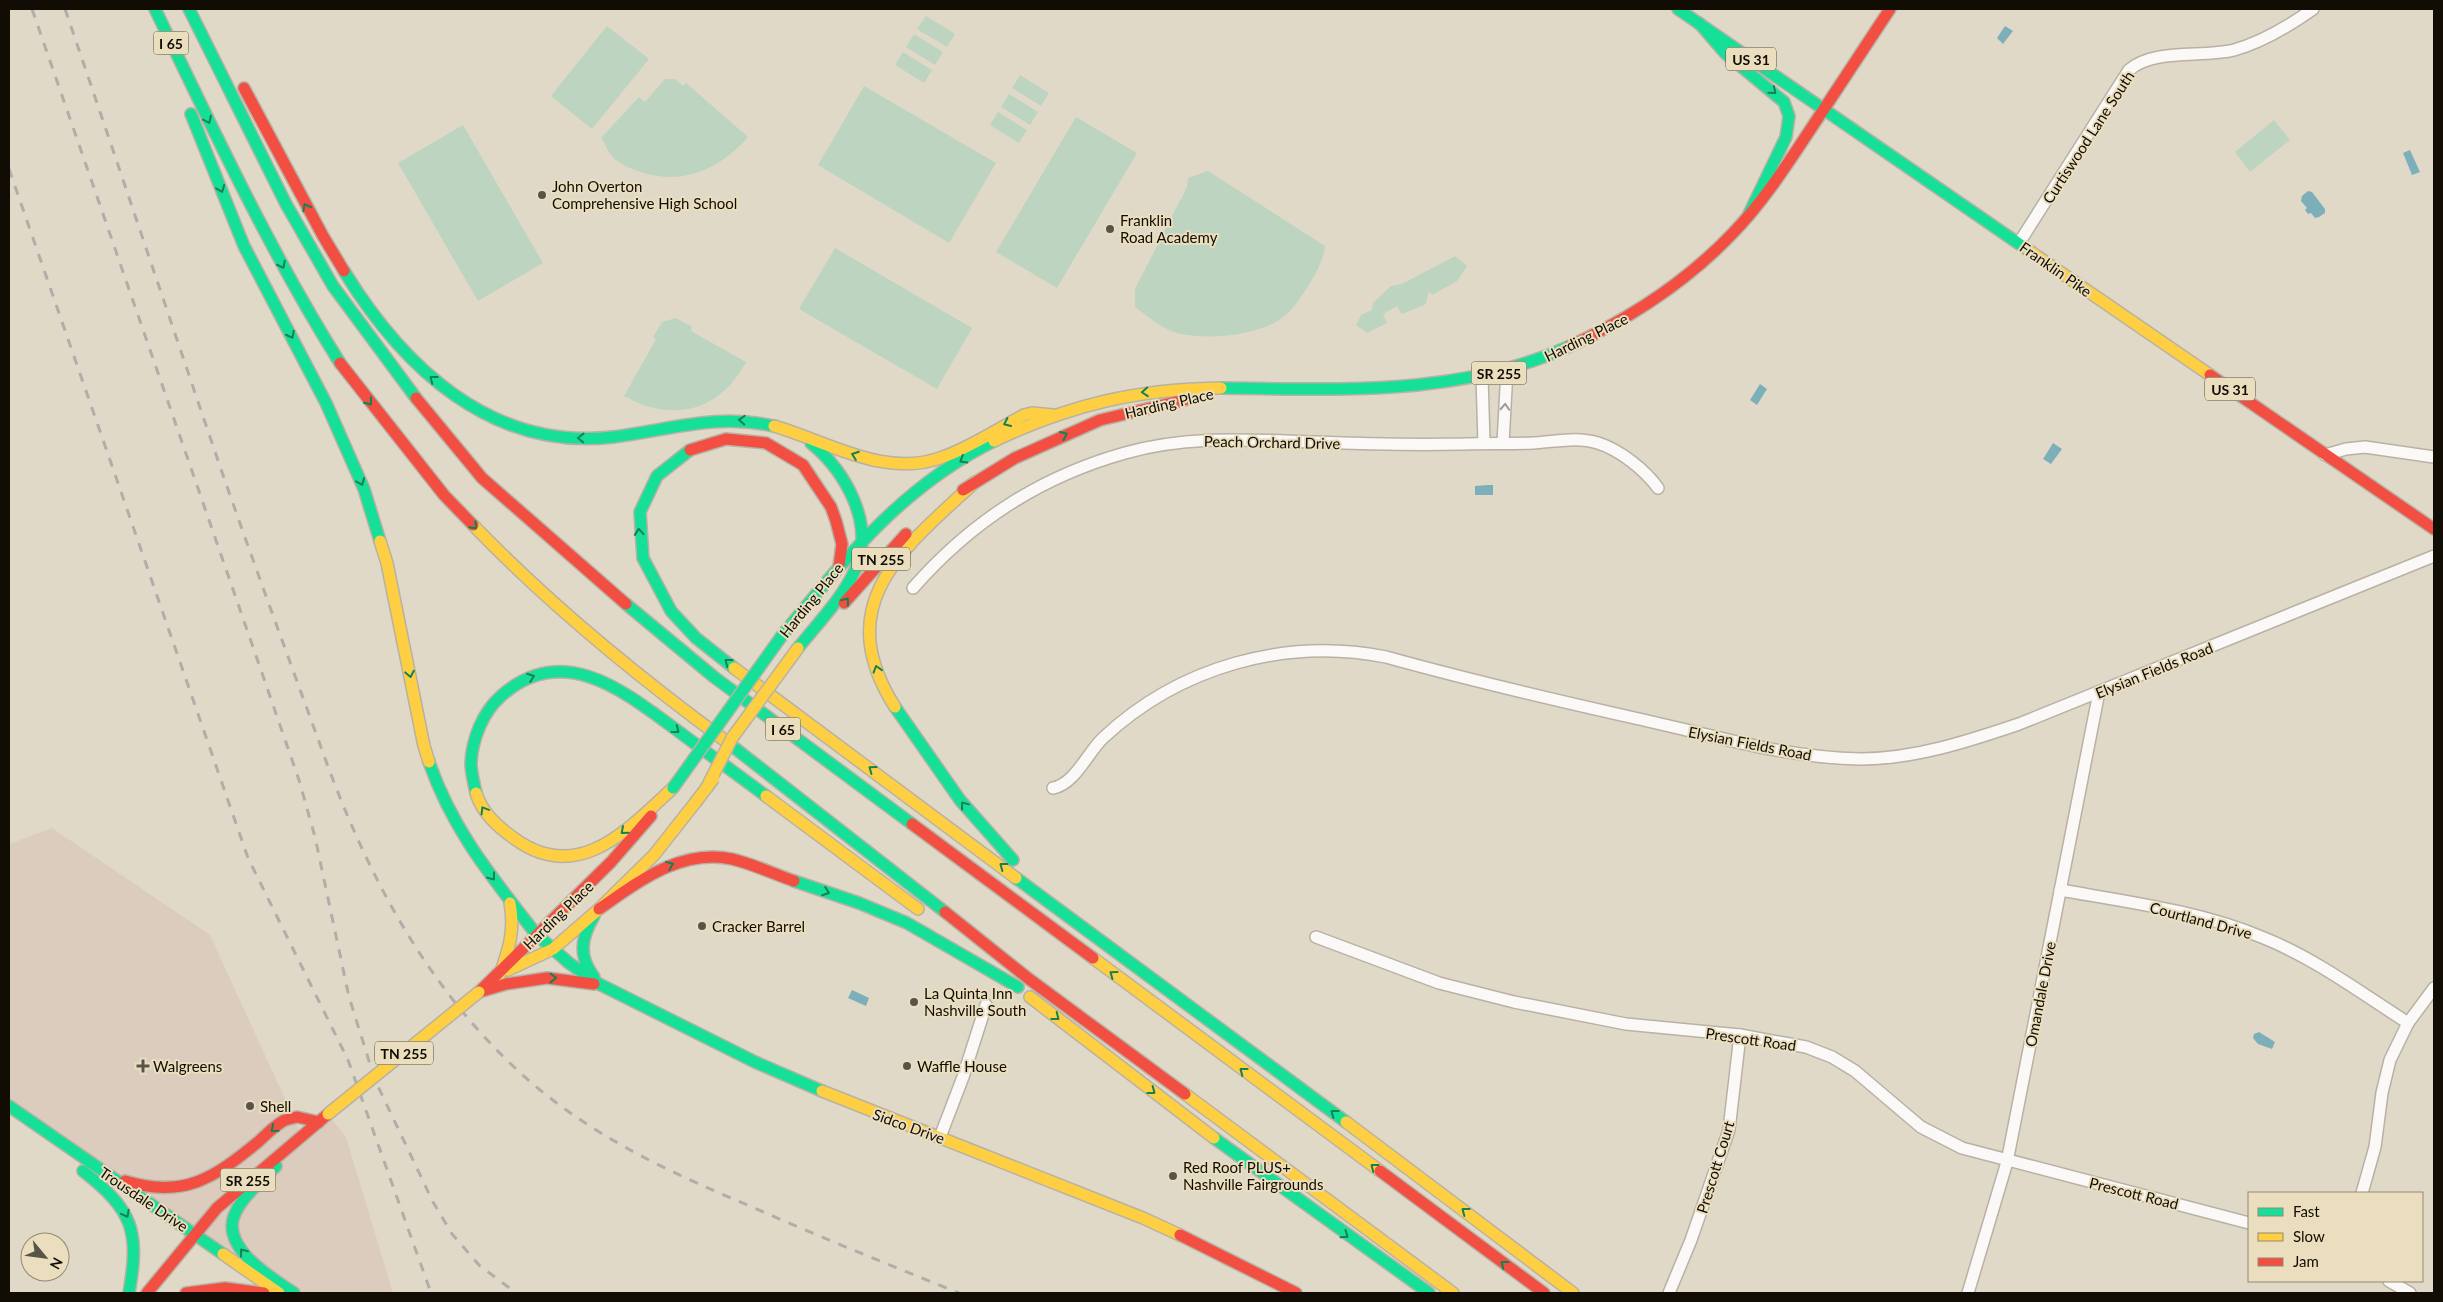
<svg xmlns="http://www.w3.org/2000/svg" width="2443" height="1302" viewBox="0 0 2443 1302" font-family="Lato,sans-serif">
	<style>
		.commercial { fill: #dcccbe }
		.green { fill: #bdd4c0 }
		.water { fill: #7dafba }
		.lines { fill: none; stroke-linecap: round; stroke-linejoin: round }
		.street-casing { stroke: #b7b2a5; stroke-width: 14 }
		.fast-casing { stroke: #b7b2a5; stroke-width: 14 }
		.slow-casing { stroke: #b7b2a5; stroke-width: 14 }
		.jam-casing { stroke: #b7b2a5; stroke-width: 14 }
		.street { stroke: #faf9f7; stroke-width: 11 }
		.fast { stroke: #16e098; stroke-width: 11 }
		.slow { stroke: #ffcf43; stroke-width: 11 }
		.jam { stroke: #f24e42; stroke-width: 11 }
		.rail { stroke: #b0aea9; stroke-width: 3; stroke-dasharray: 9 9; stroke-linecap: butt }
		.fast-bridge-casing { stroke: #b7b2a5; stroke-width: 14; stroke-linecap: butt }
		.slow-bridge-casing { stroke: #b7b2a5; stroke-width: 14; stroke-linecap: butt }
		.fast-bridge { stroke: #16e098; stroke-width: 11 }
		.slow-bridge { stroke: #ffcf43; stroke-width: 11 }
		.oneway { stroke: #148155 }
		.oneway2 { stroke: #9d9b96 }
		.poi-dot { fill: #595449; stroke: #eadebe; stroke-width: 2 }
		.labels { text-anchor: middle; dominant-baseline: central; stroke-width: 4; stroke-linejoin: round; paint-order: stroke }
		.shield { fill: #eadebe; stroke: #524c3c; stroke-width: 1 }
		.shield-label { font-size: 14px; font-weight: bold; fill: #110d04 }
		.street-label { font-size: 15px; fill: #110d04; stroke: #eadebe }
		.poi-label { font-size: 15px; fill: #110d04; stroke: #eadebe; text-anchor: start }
	</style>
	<rect width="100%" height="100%" fill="#e0d9c8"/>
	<path class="commercial" d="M52,828L210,935L302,1136L328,1114L346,1137L393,1293H279L9,1105V844Z"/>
	<g class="green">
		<path d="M926,16L955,34L947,47L917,29Z"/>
		<path d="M607,26L649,59L592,129L551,96Z"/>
		<path d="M914,34L943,52L935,65L906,47Z"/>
		<path d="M903,52L932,70L924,83L895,65Z"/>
		<path d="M1020,75L1049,93L1041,106L1012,88Z"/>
		<path d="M665,79H675L683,86L686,83L748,137C720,169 683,186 641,172C631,169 618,164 611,155C607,150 605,143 601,138L639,97L645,102Z"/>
		<path d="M864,86L996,163L949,243L818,165Z"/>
		<path d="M1009,94L1038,112L1030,125L1001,107Z"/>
		<path d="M998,112L1027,130L1019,143L990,125Z"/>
		<path d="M1076,117L1137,153L1057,288L996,252Z"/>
		<path d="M2274,120L2290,140L2250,172L2235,152Z"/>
		<path d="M463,125L543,263L478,301L398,163Z"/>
		<path d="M1208,171L1325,246C1324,260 1314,277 1307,288C1299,300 1291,313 1279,320C1255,336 1202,341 1174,332C1160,327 1147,316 1135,307V289L1187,187L1188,178Z"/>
		<path d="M835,248L972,328L937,389L799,309Z"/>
		<path d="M1455,256L1467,266L1457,281L1432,295L1429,291L1426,304L1402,314L1397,306L1383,314L1387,323L1367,333L1356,325L1361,315L1372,310L1373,303L1391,286L1402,284Z"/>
		<path d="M676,318L692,327L691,331L746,362C719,412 673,423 624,396L656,339L653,337L662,322Z"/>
	</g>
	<g class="water">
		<path d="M2005,26L2013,31L2003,44L1997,38Z"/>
		<path d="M2410,150L2420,172L2412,175L2403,153Z"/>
		<path d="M2308,191L2312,192L2325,209V213L2319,217L2315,218L2311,213L2308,214L2305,210L2307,208L2301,201L2302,196Z"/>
		<path d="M1760,384L1767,389L1757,405L1750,400Z"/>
		<path d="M2053,443L2062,449L2051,464L2043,459Z"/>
		<path d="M1488,485H1493V495H1475V486Z"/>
		<path d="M852,990L869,998L866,1006L848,998Z"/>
		<path d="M2259,1032L2275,1042L2272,1049L2258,1044L2253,1038L2254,1034Z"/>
	</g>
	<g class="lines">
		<g class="street-casing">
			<g id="street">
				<path d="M2019,243L2129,70C2154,48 2202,58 2234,50C2263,42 2289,26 2313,9"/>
				<path d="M1482,376L1484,443"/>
				<path d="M1503,443L1507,370"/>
				<path d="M2325,455L2346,449L2365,447L2434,457"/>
				<path d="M913,588C972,521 1040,477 1125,453C1188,435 1250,440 1314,442C1364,444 1414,445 1464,444C1487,443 1510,444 1533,443C1555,442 1576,436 1598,443C1620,450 1645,470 1658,488"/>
				<path d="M1053,788C1075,784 1088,752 1103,738C1179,667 1284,637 1386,657C1469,680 1554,700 1639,719C1712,735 1785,758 1861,759C1914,759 1969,741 2019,724L2434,556"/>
				<path d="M2060,890C2128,902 2200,911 2264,938C2316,959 2361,993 2408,1023"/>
				<path d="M1316,937L1439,983L1514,1002L1626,1024L1740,1035L1806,1047L1832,1057L1855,1071L1921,1127L1962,1148L2249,1223"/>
				<path d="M940,1137L963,1077L986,1005"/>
				<path d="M2362,1193L2375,1147L2382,1093L2390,1060L2408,1023L2434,988"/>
				<path d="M2389,1281L2410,1293"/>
				<path d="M1669,1293L1691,1240L1729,1130L1740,1035"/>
				<path d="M1968,1293L2007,1162L2099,692"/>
			</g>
		</g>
		<g class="fast-casing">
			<g id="fast">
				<path d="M155,9C213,129 269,250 340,363"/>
				<path d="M189,9L286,204L333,286L416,398"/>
				<path d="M1678,9L2028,250"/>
				<path d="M1699,23L1725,53L1784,102L1789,116L1786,137L1748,216"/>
				<path d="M191,114L244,246L326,403L364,489L380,541"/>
				<path d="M344,271C403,367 491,451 613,437C670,430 716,413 774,426"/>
				<path d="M1221,388C1339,389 1459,397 1570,346"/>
				<path d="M690,450L657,476L640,512L643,558L671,611L696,638L734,668"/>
				<path d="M626,604L714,677L912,824"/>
				<path d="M781,637C845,559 901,487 994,441"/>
				<path d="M798,648C818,623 843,598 856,568C875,523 845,471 811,443"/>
				<path d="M895,707L960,800L1013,860"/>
				<path d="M727,742L945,912"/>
				<path d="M429,762C453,831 492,877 536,934"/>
				<path d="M476,793C474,783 471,773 471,763C472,739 483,712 501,696C563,641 624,691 678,731C707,753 737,774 766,796"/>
				<path d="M1016,878L1346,1122"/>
				<path d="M794,881L859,903L907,923L1018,987"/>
				<path d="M594,916C581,938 578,956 594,977"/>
				<path d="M536,934L569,963L599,984L755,1062L822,1091"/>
				<path d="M9,1106L223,1254"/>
				<path d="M1214,1138L1429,1293"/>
				<path d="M276,1166C262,1181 241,1197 234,1216C222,1249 272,1278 294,1293"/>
				<path d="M83,1171C133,1210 140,1231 129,1293"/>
			</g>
		</g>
		<g class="slow-casing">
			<g id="slow">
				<path d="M2028,250L2210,375"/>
				<path d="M774,426C829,442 885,479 943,457C971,447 998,429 1024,415L1032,413L1053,415"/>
				<path d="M994,441C1069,405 1137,389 1221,388"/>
				<path d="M473,525C550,605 637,676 727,742"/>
				<path d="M380,541L387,563L424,746L429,762"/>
				<path d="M734,668L1016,878"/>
				<path d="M895,707C829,603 904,548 975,482"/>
				<path d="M476,793C482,813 498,827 515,839C579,885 628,829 673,788"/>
				<path d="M766,796L918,909"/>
				<path d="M1093,958L1380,1171"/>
				<path d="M508,970L553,949L599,909L654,855L695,803"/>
				<path d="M500,974C509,950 515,929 510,903"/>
				<path d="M1030,997L1214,1138"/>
				<path d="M822,1091L1143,1218L1180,1235"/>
				<path d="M1185,1094L1453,1293"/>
				<path d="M1346,1122L1573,1293"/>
				<path d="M223,1254L279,1293"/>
			</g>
		</g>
		<g class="jam-casing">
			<g id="jam">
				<path d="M244,88L323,236L344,271"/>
				<path d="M1824,109L1890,9"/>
				<path d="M1570,346C1631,318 1685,283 1732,234C1768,197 1795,152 1824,109"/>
				<path d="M340,363L444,495L473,525"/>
				<path d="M2210,375L2434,529"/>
				<path d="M416,398L482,478L626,604"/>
				<path d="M690,450L726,439L766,443L803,465L831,507L836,521L842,544L839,566"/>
				<path d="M963,490L1015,458L1100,420L1188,399"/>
				<path d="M844,603L906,534"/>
				<path d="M912,824L1093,958"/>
				<path d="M599,909C638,882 681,848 732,859C753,864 774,874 794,881"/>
				<path d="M945,912L1029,979L1185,1094"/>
				<path d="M479,992L506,984L547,978L594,984"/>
				<path d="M479,992L611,862L651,816"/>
				<path d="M1380,1171L1544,1293"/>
				<path d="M125,1181C184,1199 214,1178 258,1142C267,1134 275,1125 285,1120L297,1117L319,1122"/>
				<path d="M1180,1235L1296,1293"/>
				<path d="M147,1293L217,1208L328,1114"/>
				<path d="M186,1293L225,1288L264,1293"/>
			</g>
		</g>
		<use href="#street" class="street"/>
		<use href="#fast" class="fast"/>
		<use href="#slow" class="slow"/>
		<use href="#jam" class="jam"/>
		<g class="rail">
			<path d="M32,9L299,780L315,837L349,997L375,1080L433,1202L452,1234L479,1265L516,1293"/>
			<path d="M65,9C118,164 170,320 223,475C255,567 289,659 322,750C368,879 433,1001 540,1090C608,1145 679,1176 759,1210C825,1239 892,1266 959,1293"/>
			<path d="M9,169L248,858L348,1060L431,1293"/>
		</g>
		<g class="fast-bridge-casing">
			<path id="fast-bridge" d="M673,788L781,637"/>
		</g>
		<g class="slow-bridge-casing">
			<g id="slow-bridge">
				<path d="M706,789L732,738L798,648"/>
				<path d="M695,803L714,778"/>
				<path d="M328,1114L479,992"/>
			</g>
		</g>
		<use href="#fast-bridge" class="fast-bridge"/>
		<use href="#slow-bridge" class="slow-bridge"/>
	</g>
	<defs><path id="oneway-chevron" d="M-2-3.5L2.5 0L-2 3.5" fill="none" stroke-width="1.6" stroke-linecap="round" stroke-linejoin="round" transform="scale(1.25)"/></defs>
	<g class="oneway">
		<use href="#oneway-chevron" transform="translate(1773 91) rotate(39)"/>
		<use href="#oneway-chevron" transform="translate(208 120) rotate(64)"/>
		<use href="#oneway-chevron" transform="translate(221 189) rotate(68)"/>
		<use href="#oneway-chevron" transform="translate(306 207) rotate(-118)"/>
		<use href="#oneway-chevron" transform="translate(282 265) rotate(63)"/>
		<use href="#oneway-chevron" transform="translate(291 335) rotate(63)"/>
		<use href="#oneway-chevron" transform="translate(433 379) rotate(-142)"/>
		<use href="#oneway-chevron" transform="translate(1145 392) rotate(176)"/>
		<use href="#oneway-chevron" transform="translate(369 402) rotate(52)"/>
		<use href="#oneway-chevron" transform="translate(742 420) rotate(-177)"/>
		<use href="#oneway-chevron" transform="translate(1007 423) rotate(155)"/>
		<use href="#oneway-chevron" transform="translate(1064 435) rotate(-23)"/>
		<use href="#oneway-chevron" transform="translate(581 438) rotate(-179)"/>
		<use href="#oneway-chevron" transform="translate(855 455) rotate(-160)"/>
		<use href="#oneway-chevron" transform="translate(963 460) rotate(149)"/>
		<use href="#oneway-chevron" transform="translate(361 482) rotate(67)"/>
		<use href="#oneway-chevron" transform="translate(474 526) rotate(47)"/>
		<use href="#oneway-chevron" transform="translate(639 532) rotate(-95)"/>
		<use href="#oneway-chevron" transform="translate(846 601) rotate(-52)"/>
		<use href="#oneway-chevron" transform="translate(728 662) rotate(-142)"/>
		<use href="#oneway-chevron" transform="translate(877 669) rotate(-107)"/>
		<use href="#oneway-chevron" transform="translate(410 674) rotate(79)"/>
		<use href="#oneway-chevron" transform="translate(531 677) rotate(-20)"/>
		<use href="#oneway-chevron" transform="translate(676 730) rotate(37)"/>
		<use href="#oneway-chevron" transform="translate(872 769) rotate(-144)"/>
		<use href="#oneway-chevron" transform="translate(964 805) rotate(-127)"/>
		<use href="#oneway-chevron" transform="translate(484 810) rotate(-121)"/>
		<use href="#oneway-chevron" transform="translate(624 831) rotate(139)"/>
		<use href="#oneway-chevron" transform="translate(670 865) rotate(-22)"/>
		<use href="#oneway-chevron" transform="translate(1003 866) rotate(-143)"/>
		<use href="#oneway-chevron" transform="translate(492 877) rotate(53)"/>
		<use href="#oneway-chevron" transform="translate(826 892) rotate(20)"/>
		<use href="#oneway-chevron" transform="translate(1113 974) rotate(-144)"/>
		<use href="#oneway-chevron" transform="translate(553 978) rotate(1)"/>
		<use href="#oneway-chevron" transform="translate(1056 1017) rotate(38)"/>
		<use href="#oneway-chevron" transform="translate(1243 1071) rotate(-143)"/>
		<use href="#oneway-chevron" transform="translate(1152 1091) rotate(37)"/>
		<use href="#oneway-chevron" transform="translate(1334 1113) rotate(-143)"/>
		<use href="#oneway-chevron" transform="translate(274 1129) rotate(141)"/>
		<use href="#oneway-chevron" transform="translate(1374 1167) rotate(-143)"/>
		<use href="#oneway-chevron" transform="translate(1465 1211) rotate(-143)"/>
		<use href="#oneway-chevron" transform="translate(126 1214) rotate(62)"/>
		<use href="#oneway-chevron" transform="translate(1345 1235) rotate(35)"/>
		<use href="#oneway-chevron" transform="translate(243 1252) rotate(-128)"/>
		<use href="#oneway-chevron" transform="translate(1504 1264) rotate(-143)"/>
	</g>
	<use class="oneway2" href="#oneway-chevron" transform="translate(1505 407) rotate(-87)"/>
	<g class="poi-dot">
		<circle cx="542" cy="195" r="5"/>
		<circle cx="1110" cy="229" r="5"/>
		<circle cx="702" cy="926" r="5"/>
		<circle cx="914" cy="1002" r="5"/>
		<path d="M140.5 1058.5h5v5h5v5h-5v5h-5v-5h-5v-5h5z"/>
		<circle cx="907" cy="1066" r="5"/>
		<circle cx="250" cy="1106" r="5"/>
		<circle cx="1173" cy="1176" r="5"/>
	</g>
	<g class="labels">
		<g class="shield">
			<rect x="153.5" y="31.5" width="35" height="23" rx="4"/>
			<rect x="1726" y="47.5" width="50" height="23" rx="4"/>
			<rect x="1471.5" y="361.5" width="55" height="23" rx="4"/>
			<rect x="2205" y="377.5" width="50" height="23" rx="4"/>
			<rect x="852" y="547.5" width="58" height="23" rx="4"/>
			<rect x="765.5" y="717.5" width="35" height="23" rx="4"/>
			<rect x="375" y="1041.5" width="58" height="23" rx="4"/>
			<rect x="220.5" y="1168.5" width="55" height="23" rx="4"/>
		</g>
		<g class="shield-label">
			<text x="171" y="43">I 65</text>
			<text x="1751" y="59">US 31</text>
			<text x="1499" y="373">SR 255</text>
			<text x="2230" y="389">US 31</text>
			<text x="881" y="559">TN 255</text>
			<text x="783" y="729">I 65</text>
			<text x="404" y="1053">TN 255</text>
			<text x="248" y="1180">SR 255</text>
		</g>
		<g class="street-label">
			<text transform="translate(2088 137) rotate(-57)">Curtiswood Lane South</text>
			<text transform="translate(2056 269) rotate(35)">Franklin Pike</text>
			<text transform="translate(1586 337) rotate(-26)">Harding Place</text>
			<text transform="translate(1169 403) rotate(-13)">Harding Place</text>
			<text transform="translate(1272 442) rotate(1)">Peach Orchard Drive</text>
			<text transform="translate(811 600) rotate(-51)">Harding Place</text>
			<text transform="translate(2154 670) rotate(-22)">Elysian Fields Road</text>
			<text transform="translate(1750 743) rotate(11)">Elysian Fields Road</text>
			<text transform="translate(558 915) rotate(-44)">Harding Place</text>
			<text transform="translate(2201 920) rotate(15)">Courtland Drive</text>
			<text transform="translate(2040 994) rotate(-79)">Omandale Drive</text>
			<text transform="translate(1751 1039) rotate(8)">Prescott Road</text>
			<text transform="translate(909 1126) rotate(20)">Sidco Drive</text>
			<text transform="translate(1715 1167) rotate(-73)">Prescott Court</text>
			<text transform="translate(2134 1193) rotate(14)">Prescott Road</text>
			<text transform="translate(144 1199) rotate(34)">Trousdale Drive</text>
		</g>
		<g class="poi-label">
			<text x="552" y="186">John Overton<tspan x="552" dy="17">Comprehensive High School</tspan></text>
			<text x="1120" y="220">Franklin<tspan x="1120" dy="17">Road Academy</tspan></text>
			<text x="712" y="926">Cracker Barrel</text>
			<text x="924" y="993">La Quinta Inn<tspan x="924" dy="17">Nashville South</tspan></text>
			<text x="153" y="1066">Walgreens</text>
			<text x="917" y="1066">Waffle House</text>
			<text x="260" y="1106">Shell</text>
			<text x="1183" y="1167">Red Roof PLUS+<tspan x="1183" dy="17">Nashville Fairgrounds</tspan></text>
		</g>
	</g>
	<rect width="2443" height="1302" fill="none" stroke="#110d04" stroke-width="20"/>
	<rect x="2248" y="1192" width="175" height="90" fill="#eadebe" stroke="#938a74"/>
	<rect x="2258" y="1208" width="25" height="8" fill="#16e098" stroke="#938a74"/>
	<text x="2293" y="1217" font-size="15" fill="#110d04">Fast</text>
	<rect x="2258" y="1233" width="25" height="8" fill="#ffcf43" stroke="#938a74"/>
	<text x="2293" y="1242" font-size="15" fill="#110d04">Slow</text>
	<rect x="2258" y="1258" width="25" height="8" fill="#f24e42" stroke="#938a74"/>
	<text x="2293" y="1267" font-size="15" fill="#110d04">Jam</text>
	<g transform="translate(45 1257) rotate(119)"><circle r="24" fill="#eadebe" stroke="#938a74"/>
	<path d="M0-4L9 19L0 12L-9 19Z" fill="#595449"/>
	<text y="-8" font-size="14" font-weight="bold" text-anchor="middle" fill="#110d04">N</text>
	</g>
</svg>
